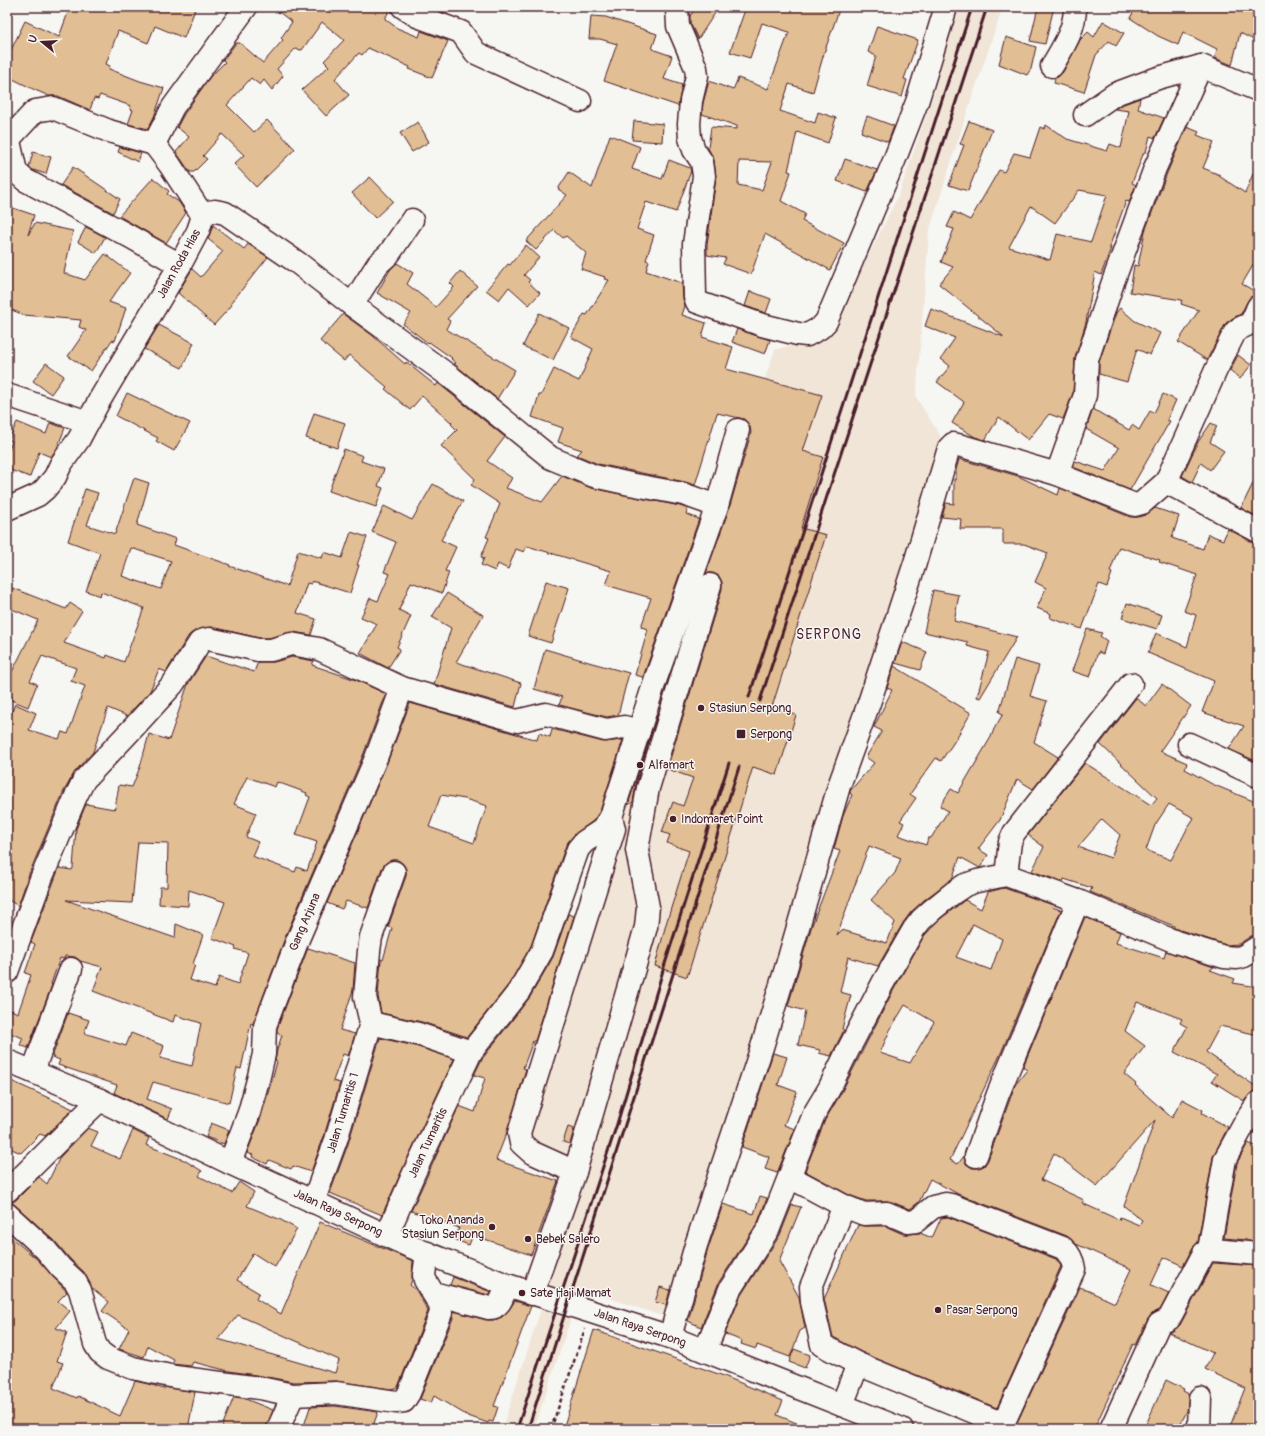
<svg xmlns="http://www.w3.org/2000/svg" width="1265" height="1436" viewBox="0 0 1265 1436" font-family="Pangolin,sans-serif">
	<style>
		.built { fill: #f0e5d6 }
		.building { fill: #e1be93; stroke: #4a1f2b; fill-rule: evenodd }
		.lines { fill: none; stroke-linecap: round; stroke-linejoin: round }
		.minor-casing { stroke: #4a1f2b; stroke-width: 25 }
		.major-casing { stroke: #4a1f2b; stroke-width: 25 }
		.path { stroke: #4a1f2b; stroke-width: 2.5; stroke-dasharray: 4 3; stroke-linecap: butt }
		.minor { stroke: #f6f6f2; stroke-width: 22 }
		.major { stroke: #f6f6f2; stroke-width: 22 }
		.rail { stroke: #4a1f2b; stroke-width: 3 }
		.poi-dot { fill: #4a1f2b; stroke: #f6f6f2; stroke-width: 1.5 }
		.labels { text-anchor: middle; dominant-baseline: central; stroke-width: 3; stroke-linejoin: round; paint-order: stroke }
		.street-label { font-size: 12px; fill: #4a1f2b; stroke: #f6f6f2 }
		.poi-label { font-size: 12px; fill: #4a1f2b; stroke: #f6f6f2; text-anchor: start }
		.quarter-label { font-size: 14px; letter-spacing: 1px; fill: #4a1f2b; stroke: #f6f6f2 }
	</style>
	<rect width="100%" height="100%" fill="#f6f6f2"/>
	<filter id="ink" filterUnits="userSpaceOnUse"><feTurbulence type="fractalNoise" baseFrequency=".025" numOctaves="2"/><feDisplacementMap in="SourceGraphic" scale="8" xChannelSelector="R" yChannelSelector="G"/><feConvolveMatrix kernelMatrix="1 2 1 2 8 2 1 2 1" color-interpolation-filters="sRGB"/></filter>
	<g filter="url(#ink)">
		<path class="built" d="M956,7H1003L964,121L929,232L916,397L947,447L673,1320L581,1288L534,1429H502L585,1174L512,1148L636,743L775,350L805,341L833,327L899,194L933,96Z"/>
		<g class="building">
			<path d="M70,7H196L184,38L155,26L148,43L118,31L106,64L110,66L109,69L140,81L164,88L154,117L148,129L128,124L133,110L130,109L131,106L100,95L98,99L94,98L90,110L58,96H49L35,90L7,76V48L11,50L25,21L59,37Z"/>
			<path d="M272,7H391L385,19L397,28L419,37L421,31L448,41L432,78L409,69L410,67L368,48L362,55L359,53L335,79L349,95L326,116L302,90L329,66L324,61L344,40L322,22L302,50L295,49L277,69L283,76L272,90L264,80L260,85L251,78L227,105L254,132L267,120L295,149L256,187L234,164L244,155L222,134L203,156L207,159L194,172H190L176,152L189,137L177,127L184,114L210,77L225,62L223,60L236,43H240L263,63L283,40L281,38L292,22Z"/>
			<path d="M429,7H449L447,14Z"/>
			<path d="M696,7H719L698,39L690,23V16Z"/>
			<path d="M746,7H840L824,53L813,92L789,84L780,111L815,123L818,112L836,118L828,143L797,132L788,171L791,172L781,201L805,214L802,221L844,243L830,270L765,234L751,274L723,264L726,258L707,255V245L716,178L714,160L708,148L711,127L737,129V126L702,114L703,103L709,81L733,90L738,78L768,89L789,32L762,23L750,58L730,52ZM739,161L772,162L762,190L738,185Z"/>
			<path d="M1038,7H1054L1045,44L1030,41Z"/>
			<path d="M1136,7H1245L1258,14V42L1240,33L1232,65L1215,58L1217,49L1183,32L1178,45L1158,36L1130,18Z"/>
			<path d="M591,16L606,17L657,34L652,49L672,56L664,79L682,85L678,106L604,81L617,44L600,39H589Z"/>
			<path d="M1103,21L1124,33L1116,46L1109,41L1096,55L1084,92L1054,83L1055,78L1058,77L1063,72L1080,40L1088,32L1094,37Z"/>
			<path d="M877,26L918,40L904,79L907,80L902,97L867,86L876,56L868,52Z"/>
			<path d="M1006,37L1036,47L1031,69L1027,75L999,64Z"/>
			<path d="M1140,98L1138,109L1164,118L1155,138L1150,136L1146,152H1144L1132,183L1136,185L1129,202L1126,201L1109,248H1111L1101,275L1095,272L1086,322L1075,359L1073,393L1063,419L1049,414L1028,440L999,417L985,440L975,437L952,423L964,402L937,382L950,366L941,359L955,338L925,326L931,309L1004,337L939,284L953,267L941,262L954,229L947,227L954,212L970,220L999,170L1004,172L1014,153L1030,157L1040,127L1044,129L1046,125L1067,139L1107,151L1110,144L1121,148L1129,111L1115,109L1121,105ZM1079,190L1107,195L1091,242L1057,234L1050,260L1009,247L1031,206L1055,223Z"/>
			<path d="M867,116L894,126L888,142L861,132Z"/>
			<path d="M634,121L663,124L662,142L632,140Z"/>
			<path d="M969,121L992,130L968,191L949,185L964,145L960,144Z"/>
			<path d="M418,122L429,142L412,152L400,133Z"/>
			<path d="M1187,127L1199,132L1197,135L1214,142L1203,168L1220,175L1219,176L1245,193L1258,162V257L1242,284L1258,293V295L1250,297L1247,302L1241,314L1233,318L1226,323L1207,360L1178,342L1199,310L1181,304L1182,300L1130,292L1134,265L1138,266L1145,231L1167,173Z"/>
			<path d="M610,135L640,147L632,169L662,179L669,160L690,168L691,171L676,212L646,202L637,229L654,235L646,260L649,261L646,271L682,283L683,298L685,306L682,315L706,323L702,337L733,347L726,369L822,395L803,451L823,457L801,528L826,535L772,707L796,715L777,775L753,767L687,977L655,966L666,924L689,851L667,843L670,835L662,832L673,802L683,806L693,778L667,769L722,589V582L719,576L713,573H706L729,509L751,433L750,427L744,419L717,413L695,485L685,482L598,464L577,455L582,450L558,442L563,428L532,417L539,395H541L554,369L579,381L593,349L571,337L584,314L587,315L609,280L604,279L605,277L581,269L586,253L566,236L563,238L554,230L536,250L526,241L567,195L558,189L569,172L592,188Z"/>
			<path d="M120,147L141,153L138,162L118,152Z"/>
			<path d="M33,152L51,157L46,174L33,170L29,167Z"/>
			<path d="M845,159L877,170L867,192L837,181Z"/>
			<path d="M73,167L120,199L113,213L61,185Z"/>
			<path d="M370,177L393,201L375,218L352,193Z"/>
			<path d="M153,178L169,191L167,194L179,202L186,213L166,243L119,216Z"/>
			<path d="M10,207L34,215L28,235L35,223L73,231L64,273L85,280L105,254L130,273L109,302L126,308L115,341L112,340L91,371L68,356L86,330L79,327L81,320L24,315L7,308V215Z"/>
			<path d="M213,225L244,249L248,244L268,257L231,303L232,305L214,325L178,293L192,269L201,277L223,251L208,239Z"/>
			<path d="M86,227L105,237L96,253L78,242Z"/>
			<path d="M526,245L539,257L524,275L530,280L528,282L540,293L529,305L509,287L499,300L486,290L508,264L510,265Z"/>
			<path d="M397,263L413,273L407,284L436,307L454,287L450,283L460,271L477,286L447,319L450,321L446,329L515,370L497,399L454,364L456,363L451,359L452,358L429,342L428,343L403,324L411,313L377,293L390,270Z"/>
			<path d="M750,291L771,299L766,313L745,306Z"/>
			<path d="M1120,308L1135,321L1160,333L1150,355L1137,349L1127,382L1099,374V362L1116,313Z"/>
			<path d="M539,313L569,328L553,360L523,346Z"/>
			<path d="M343,314L372,335L405,364L406,362L436,386L438,383L444,388L505,437L487,461L512,478L506,488L542,502L562,476L591,488L680,506L688,509L686,514L699,519L643,677L635,675L648,629L641,627L651,598L606,585L611,571L527,546L524,552L516,549L508,569L498,564L495,571L481,565L484,558L481,557L489,538L486,537L500,504L471,485L475,479L441,446L457,430L451,424L452,423L422,396L410,410L385,389L387,387L349,355L344,361L320,341Z"/>
			<path d="M159,325L194,343L182,368L144,349Z"/>
			<path d="M737,329L770,340L765,354L732,342Z"/>
			<path d="M1238,355L1251,365L1240,379L1230,370Z"/>
			<path d="M46,363L64,376L51,394L33,381Z"/>
			<path d="M127,393L190,423L174,451L156,441L158,438L116,416Z"/>
			<path d="M1163,394L1176,400L1167,420L1170,421L1130,490L1073,467L1075,461L1105,471L1119,448L1086,429L1093,409L1129,430L1132,425L1139,430L1150,411L1154,413Z"/>
			<path d="M314,413L345,423L337,448L306,438Z"/>
			<path d="M17,422L46,434L50,423L65,428L57,448L51,457L39,452L30,477L7,469V456L12,441L9,440Z"/>
			<path d="M1211,423L1217,426L1210,442L1224,451L1210,470L1201,463L1192,482L1182,476L1198,442Z"/>
			<path d="M344,449L363,456L361,461L384,469L378,486L383,488L376,507L329,491Z"/>
			<path d="M959,459L1018,476L1058,495L1060,488L1130,517H1138L1145,515L1155,508L1179,516L1172,538L1203,549L1208,534L1223,540L1228,529L1252,542L1258,543V762L1229,749L1244,726L1202,712L1214,681L1148,653L1156,633L1187,647L1196,615L1184,611L1197,575L1159,562L1160,560L1119,547L1110,572L1112,573L1107,587L1099,584L1082,629L1050,618L1051,614L1037,608L1046,588L1035,582L1048,553L1024,544H1003V529H960L961,519L942,517L946,503L954,504V479H956V470Z"/>
			<path d="M1258,473V517L1241,508Z"/>
			<path d="M134,478L149,483L137,525L176,539L174,545L230,565L229,566L287,586L298,551L322,558L324,552L342,558L351,532L367,537L357,565H359L350,593L312,581L311,584L307,583L297,613L316,619L311,635L293,632L269,638H259L212,627L199,629L189,635L166,672L159,669L150,691L127,716L108,708L93,752L88,758H86L85,760L75,772L64,791L29,874L18,906L7,899V724L15,704L36,713L29,730L59,739L62,732L68,734L85,686L71,681L76,668L42,656L30,681L37,684L28,707L11,700L12,696L7,694V670L12,672L38,620L7,607V601L12,588L66,609L70,603L82,611L70,630L71,631L64,643L106,658L107,655L124,662L144,608L101,592L100,596L86,591L100,553L68,541L85,489L98,493L87,525L115,534ZM131,548L171,561L161,589L122,576Z"/>
			<path d="M433,484L463,501L441,540L456,547L445,571L449,572L442,593L411,582L399,610L411,616L397,647L400,649L388,668L360,653L377,624L361,617L370,598L378,601L390,574L384,572L396,542L372,532L384,506L412,520Z"/>
			<path d="M546,581L569,588L551,643L528,636Z"/>
			<path d="M933,590L959,595L954,621L1017,637L980,698L977,697L989,652L967,646L968,642L924,632Z"/>
			<path d="M447,593L483,615L456,662L521,683L515,707L434,684L451,628L432,617Z"/>
			<path d="M1127,603L1162,615L1157,629L1122,618Z"/>
			<path d="M1087,629L1102,633L1100,636L1107,641L1103,654L1098,652L1090,677L1072,671Z"/>
			<path d="M902,642L927,652L920,670L895,663Z"/>
			<path d="M545,649L592,663L629,673L618,715L607,717L559,705L562,697L534,689Z"/>
			<path d="M206,656L254,672L258,662H274L292,657L314,661L312,665L356,680L386,694L364,753L286,935L253,1024L251,1023L241,1069L237,1068L229,1103L153,1082L147,1099L172,1109L168,1119L114,1093L117,1085L58,1065L60,1060L52,1057L68,1013L89,1020L84,1033L126,1046L131,1033L164,1046L160,1058L192,1066L201,1023L175,1015L173,1022L93,991L102,967L80,961L75,957L65,956L64,959L60,958L51,984L52,985L28,1048L20,1045L23,1038L7,1032V1022L11,1010L18,1013L31,975L25,973L35,944L31,942L59,868L72,870L73,868L76,829L86,804L114,809L115,808L119,785L132,787L140,767L149,734L169,740L188,684ZM247,777L275,787L277,782L307,793L306,795L310,797L296,835L317,842L307,871L297,867L295,872L252,856L258,842L246,837L256,813L234,804ZM138,842L168,843L167,887H160L159,904L188,906L189,890L225,902L212,938L236,947L235,949L248,953L238,984L219,977L215,988L190,980L195,965L193,964L203,935L176,924L175,938L66,900L132,903Z"/>
			<path d="M1015,659L1039,666L1030,696L1047,701L1034,742L1058,757L1033,789L1017,779L1000,820L978,849L988,855L980,868L960,857L952,879L924,900L911,912L903,923L878,966L848,957L840,992L851,995L842,1029L844,1030L831,1056L819,1053L820,1050L798,1045L805,1011L788,1006L812,925L840,851L834,849L843,816L852,795L850,793V791L874,763L866,757L882,731L874,727L892,690L887,688L894,666L971,713L954,742L941,761L936,758L910,794L916,798L900,821L904,823L898,835L926,845L928,838H931L948,811L940,806L951,789L958,793L991,737L994,729L1003,714L999,712ZM869,846L901,858L895,873L871,900L895,922L887,943L842,930L837,935Z"/>
			<path d="M1162,684L1191,706L1160,751L1187,763L1185,769L1212,784L1258,803V935L1251,936L1239,944L1226,945L1180,930L1174,928V926L1090,892L1092,888L1064,879L1063,882L1032,871L1044,847L1028,835L1085,763L1151,805L1157,798L1100,744L1136,698L1146,706ZM1169,804L1194,818L1188,827L1171,860L1146,850L1155,825ZM1102,819L1120,835L1111,858L1078,847Z"/>
			<path d="M410,703L537,740L539,733L550,737L552,729L603,742L623,740L600,811L593,821L575,834L566,845L531,946L509,984L467,1037L422,1022L381,1013L378,996L381,959L383,960L392,928L388,927L406,876V869L403,864L398,860H392L386,863L382,868L368,908L346,901L342,909L327,903L387,763ZM441,795L465,799L487,806L474,843L429,827Z"/>
			<path d="M658,711L636,784L633,802L628,805Z"/>
			<path d="M1004,888L1053,905L1052,907L1061,910L1001,1053L991,1074L950,1160L958,1164L964,1156L966,1164L972,1168H979L984,1166L988,1160L1010,1099L1015,1085L1027,1070L1023,1067L1085,917L1120,932L1116,943L1164,958L1166,951L1214,967L1210,970L1235,979L1233,983L1258,987V1035L1220,1026L1206,1052L1258,1088V1091L1252,1092L1244,1101L1212,1081L1217,1074L1174,1052L1187,1027L1180,1023L1182,1019L1137,1002L1125,1031L1145,1046L1124,1074L1136,1084L1135,1085L1172,1118L1182,1099L1203,1110L1202,1113L1228,1127L1213,1157L1198,1242L1193,1247L1183,1266L1164,1257L1151,1285L1169,1293L1160,1310L1153,1313L1148,1319L1135,1345L1133,1344L1094,1429H1014L1080,1287L1115,1303L1131,1269L1076,1244L1067,1236L958,1194L930,1179L919,1202L910,1209L887,1201H866L849,1195L805,1171L825,1120L840,1095L894,989L924,936L940,919L965,900L981,909L988,892ZM973,924L1002,939L991,970L956,957ZM905,1005L934,1022L910,1063L880,1053L890,1030ZM1155,1120L1124,1206L1142,1220L1139,1225L1120,1217L1119,1220L1082,1203L1084,1200L1041,1180L1054,1153L1097,1186Z"/>
			<path d="M568,914L574,916L535,1041H533L523,1068L526,1069L507,1132L496,1160L558,1181L531,1255L473,1235L469,1245L455,1240L459,1228L411,1211L459,1106L475,1112L485,1078L474,1075L482,1059L530,997L553,957Z"/>
			<path d="M308,948L355,963L353,990L340,1030L355,1034L348,1056L343,1054L333,1081L340,1083L324,1136L311,1172L293,1166L291,1169L269,1160L267,1164L252,1157L253,1155L247,1153L261,1117L277,1062L275,1061L277,1050L282,1035L277,1033V1029Z"/>
			<path d="M380,1038L415,1046L454,1059L403,1168L382,1215L330,1193L348,1144Z"/>
			<path d="M773,1053L787,1057L778,1085L797,1092L784,1125L795,1129L777,1173L765,1169L769,1157L742,1147Z"/>
			<path d="M7,1079L73,1109L45,1136L40,1134L21,1153L7,1147Z"/>
			<path d="M211,1123L229,1130L224,1144L206,1137Z"/>
			<path d="M568,1127L574,1129L570,1144L563,1142Z"/>
			<path d="M88,1128L98,1132L91,1146L120,1159L133,1130L149,1138L146,1145L184,1160L202,1171L199,1176L228,1191L232,1193L239,1182L254,1192L247,1206L281,1220L297,1229L275,1267L253,1253L237,1280L259,1293L256,1299L281,1314L320,1222L413,1261L412,1280L410,1285L416,1290L428,1311L398,1387L391,1389L336,1381L294,1382L262,1376L229,1371L193,1362L191,1366L172,1364L174,1360L148,1346L144,1357L119,1349L129,1329L102,1311L109,1302L92,1288L84,1272L70,1259L54,1240L15,1205L11,1203L16,1200L39,1177L47,1184L60,1157ZM238,1315L339,1360L335,1373L218,1339Z"/>
			<path d="M1248,1143L1258,1147V1241L1224,1238L1237,1163Z"/>
			<path d="M760,1196L767,1198L758,1222L719,1282L701,1327L688,1321L708,1249L723,1204L754,1214Z"/>
			<path d="M792,1205L801,1207L779,1261L799,1297L805,1328L800,1331L790,1357L757,1345L756,1349L741,1344L742,1341L725,1334L741,1295L780,1235Z"/>
			<path d="M948,1217L1056,1259L1061,1266L997,1408L863,1353L833,1337L824,1299L858,1225L865,1226H885L903,1234H910L920,1233L932,1238L941,1218Z"/>
			<path d="M7,1234L39,1261L67,1292L58,1301L70,1311L56,1328L67,1332L57,1361L63,1363L53,1388L77,1398L78,1396L120,1416L135,1381L152,1385L164,1389V1387L195,1392L188,1429H7Z"/>
			<path d="M1213,1263L1258,1266V1429H1229L1245,1388L1205,1369L1213,1353L1170,1333L1180,1325Z"/>
			<path d="M453,1277L491,1292L489,1295L450,1285Z"/>
			<path d="M660,1287L670,1290L666,1305L655,1302Z"/>
			<path d="M515,1301L531,1306L494,1406L498,1407L493,1422L489,1421L488,1423L468,1416L434,1396L431,1403L420,1399L453,1318V1311L486,1320H495L502,1317L507,1312Z"/>
			<path d="M594,1330L724,1376L783,1401L777,1415L811,1429H563Z"/>
			<path d="M794,1349L810,1355L805,1368L789,1362Z"/>
			<path d="M1166,1380L1184,1389L1183,1391L1189,1394L1187,1411L1178,1429H1144Z"/>
			<path d="M234,1397L243,1398L273,1410L266,1429H221Z"/>
			<path d="M335,1406L378,1412L372,1429H303L310,1407Z"/>
		</g>
		<g class="lines">
			<g class="minor-casing">
				<g id="minor">
					<path d="M403,7L417,16L461,32L476,53L580,101"/>
					<path d="M677,7L678,26L696,68L697,76L691,101L689,124L690,138L694,150L702,162L704,176L694,244L695,297L697,302L762,325L798,334L807,335L820,328L826,322L894,161L917,102L946,7"/>
					<path d="M1052,66C1063,47 1075,30 1075,7"/>
					<path d="M1201,66L1155,168L1113,282L1087,360L1085,395L1057,474L1135,505L1142,503L1166,482L1258,531"/>
					<path d="M1085,115L1115,94L1158,78L1201,66L1258,90"/>
					<path d="M7,141L35,111L53,108L109,131L154,144"/>
					<path d="M9,141L16,172L25,180L129,236L180,265"/>
					<path d="M154,144L173,107L246,7"/>
					<path d="M201,213L215,211L225,213L298,263L352,305L452,378L551,458L594,476L630,484L683,494L717,506"/>
					<path d="M352,305L378,264L389,254L412,220"/>
					<path d="M7,395L88,422"/>
					<path d="M1166,482L1216,370L1235,332C1239,328 1242,327 1247,325C1253,322 1255,313 1258,307"/>
					<path d="M7,509L38,495L45,489L55,477L61,464L79,439L99,401L180,265L198,231L202,219L201,213L170,165L154,144"/>
					<path d="M1189,744L1258,776"/>
					<path d="M1006,875L1010,842L1014,833L1131,684"/>
					<path d="M7,972L41,879L76,796L84,780L134,727L173,684L200,642L204,640L209,639L258,650H271L291,644L319,649L402,688L517,721L546,714L606,730L624,727L639,731"/>
					<path d="M371,1023L418,1034L471,1052"/>
					<path d="M34,1072L37,1060L71,969"/>
					<path d="M976,1156L998,1094L1034,1008L1078,901"/>
					<path d="M230,1163L249,1113L259,1076L264,1054L265,1026L298,939L376,758L402,688"/>
					<path d="M575,1172L531,1152L521,1143L519,1133L614,829L611,817L656,678L717,506L738,430"/>
					<path d="M790,1177L844,1206"/>
					<path d="M7,1191C39,1161 68,1130 100,1100"/>
					<path d="M313,1202L336,1140L371,1023L365,997L369,951L371,937L394,872"/>
					<path d="M7,1214L45,1249L61,1268L75,1281L80,1290L95,1344L100,1352L108,1358L133,1368L175,1377L260,1388L293,1395L336,1393L396,1402L404,1401L409,1393L441,1313L440,1305L425,1280L424,1275L427,1253"/>
					<path d="M387,1235L414,1173L471,1052L519,991L542,951L578,849L584,842L602,830L611,817"/>
					<path d="M1209,1250L1225,1159L1247,1119L1258,1103"/>
					<path d="M433,1293L489,1308C501,1308 503,1295 507,1285"/>
					<path d="M532,1294L575,1172L646,927L648,907L637,850L648,788L710,585"/>
					<path d="M670,1337L696,1245L762,1047L787,965L839,786L869,703L915,563L949,448L953,444L962,446L1057,474"/>
					<path d="M705,1351L730,1289L769,1228L814,1114L829,1089L847,1052L883,983L914,929L921,920L932,910L953,893L965,885L977,881L1006,875L1078,901L1176,942L1224,957L1237,958L1244,956L1258,947"/>
					<path d="M842,1405L858,1364"/>
					<path d="M278,1429L293,1395"/>
					<path d="M1000,1429L1003,1424L1074,1269C1073,1260 1070,1254 1063,1248L951,1205L946,1204L933,1207L916,1221L908,1222L887,1213L864,1214L844,1206L811,1287L812,1302L822,1345L858,1364L1003,1424"/>
					<path d="M1111,1429L1159,1324L1169,1319L1204,1253L1209,1250H1213L1258,1254"/>
					<path d="M1199,1429L1200,1398"/>
				</g>
			</g>
			<g class="major-casing">
				<path id="major" d="M7,1061L100,1100L230,1163L409,1246L507,1285L670,1337L902,1429"/>
			</g>
			<path class="path" d="M551,1429L585,1329"/>
			<use href="#minor" class="minor"/>
			<use href="#major" class="major"/>
			<g class="rail">
				<path d="M749,697L972,7"/>
				<path d="M760,701L987,7"/>
				<path d="M517,1429L617,1124L664,967L729,763"/>
				<path d="M528,1429L739,767"/>
			</g>
		</g>
	</g>
	<g class="poi-dot">
		<circle cx="701" cy="708" r="4"/>
		<rect x="736" y="729" width="10" height="10" rx="2"/>
		<circle cx="640" cy="765" r="4"/>
		<circle cx="673" cy="819" r="4"/>
		<circle cx="492" cy="1227" r="4"/>
		<circle cx="528" cy="1239" r="4"/>
		<circle cx="522" cy="1293" r="4"/>
		<circle cx="938" cy="1310" r="4"/>
	</g>
	<g class="labels">
		<g class="street-label">
			<text transform="translate(179 264) rotate(-61)">Jalan Roda Hias</text>
			<text transform="translate(305 922) rotate(-67)">Gang Arjuna</text>
			<text transform="translate(343 1113) rotate(-73)">Jalan Tumaritis 1</text>
			<text transform="translate(428 1143) rotate(-65)">Jalan Tumaritis</text>
			<text transform="translate(338 1213) rotate(25)">Jalan Raya Serpong</text>
			<text transform="translate(640 1328) rotate(19)">Jalan Raya Serpong</text>
		</g>
		<g class="poi-label">
			<text x="709" y="708">Stasiun Serpong</text>
			<text x="750" y="734">Serpong</text>
			<text x="648" y="765">Alfamart</text>
			<text x="681" y="819">Indomaret Point</text>
			<text x="484" y="1220" text-anchor="end">Toko Ananda<tspan x="484" dy="14">Stasiun Serpong</tspan></text>
			<text x="536" y="1239">Bebek Salero</text>
			<text x="530" y="1293">Sate Haji Mamat</text>
			<text x="946" y="1310">Pasar Serpong</text>
		</g>
		<g class="quarter-label">
			<text x="829" y="634">SERPONG</text>
		</g>
	</g>
	<rect width="1265" height="1436" fill="none" stroke="#f6f6f2" stroke-width="24"/>
	<rect x="12" y="12" width="1241" height="1412" fill="none" stroke="#4a1f2b" stroke-width="1.5" filter="url(#ink)"/>
	<g transform="translate(42 42) rotate(288)" stroke="#f6f6f2" stroke-width="3" paint-order="stroke">
	<path d="M0-3L7 15L0 10L-7 15Z" fill="#4a1f2b"/>
	<text y="-6" font-size="11" font-weight="bold" text-anchor="middle" fill="#4a1f2b">U</text>
	</g>
</svg>
